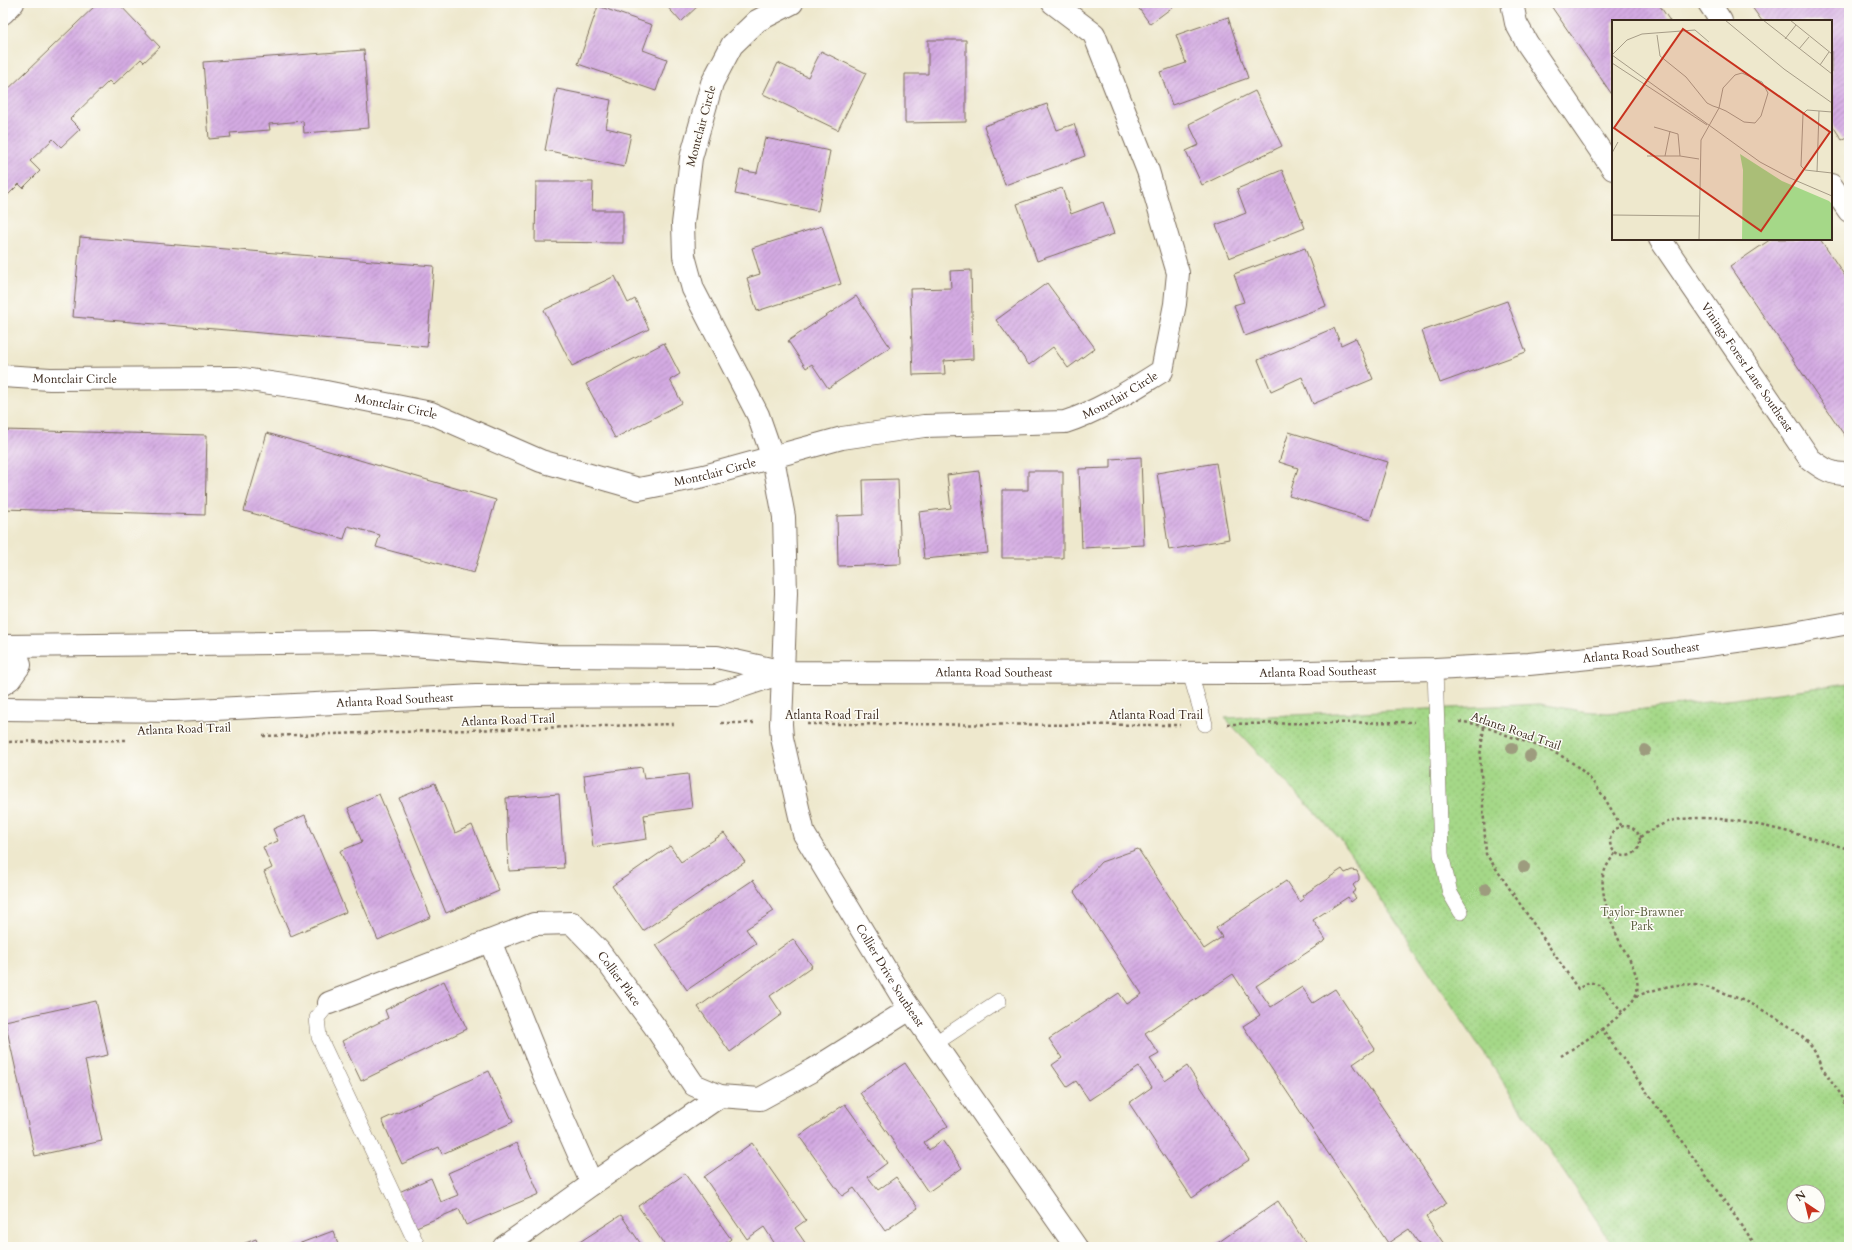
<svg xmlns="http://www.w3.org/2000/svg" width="1852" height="1250" viewBox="0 0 1852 1250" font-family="Cardo,serif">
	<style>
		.green { fill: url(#green-dots); stroke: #708153; fill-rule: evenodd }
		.building { fill: url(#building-hatch) }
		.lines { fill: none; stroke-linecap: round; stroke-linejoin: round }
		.lane-casing { stroke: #7a6c5b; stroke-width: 16 }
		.street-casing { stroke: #7a6c5b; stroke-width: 24 }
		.secondary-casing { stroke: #7a6c5b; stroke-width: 24 }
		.path { stroke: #7a6c5b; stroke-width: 2.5; stroke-dasharray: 3 3; stroke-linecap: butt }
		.lane { stroke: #fff; stroke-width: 15 }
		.street { stroke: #fff; stroke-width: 22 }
		.secondary { stroke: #fff; stroke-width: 22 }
		.tree { fill: #9d9c7e }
		.labels { text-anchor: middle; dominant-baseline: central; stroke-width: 3; stroke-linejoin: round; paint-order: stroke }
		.street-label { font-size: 12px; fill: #3b2a1e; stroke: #fdfcf7 }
		.park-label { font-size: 12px; fill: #5b5e3e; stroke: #fdfcf7 }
		.inset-road { fill: none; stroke: #a69c87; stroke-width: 1 }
		.view { fill: #c8321e; fill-opacity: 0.15; stroke: #c8321e; stroke-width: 2 }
		.inset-edge { fill: none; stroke: #3b2a1e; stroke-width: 2 }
	</style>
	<defs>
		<pattern id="green-dots" width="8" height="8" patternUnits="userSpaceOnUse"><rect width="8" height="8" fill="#a5d888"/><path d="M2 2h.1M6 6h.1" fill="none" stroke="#8fba75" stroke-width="1.8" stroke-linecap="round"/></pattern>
		<pattern id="building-hatch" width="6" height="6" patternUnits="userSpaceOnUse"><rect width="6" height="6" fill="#d4abe3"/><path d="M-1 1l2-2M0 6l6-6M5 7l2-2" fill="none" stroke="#ad8bb7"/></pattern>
	</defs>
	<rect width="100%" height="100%" fill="#fdfcf7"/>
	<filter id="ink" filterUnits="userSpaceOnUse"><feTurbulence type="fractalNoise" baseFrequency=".025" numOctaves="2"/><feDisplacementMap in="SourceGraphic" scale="8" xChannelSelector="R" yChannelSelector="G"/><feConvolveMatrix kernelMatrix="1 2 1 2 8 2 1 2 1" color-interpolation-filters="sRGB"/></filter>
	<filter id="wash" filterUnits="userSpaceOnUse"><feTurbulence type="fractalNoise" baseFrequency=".012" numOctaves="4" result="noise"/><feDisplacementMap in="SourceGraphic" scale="16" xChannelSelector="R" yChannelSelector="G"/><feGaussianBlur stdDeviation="0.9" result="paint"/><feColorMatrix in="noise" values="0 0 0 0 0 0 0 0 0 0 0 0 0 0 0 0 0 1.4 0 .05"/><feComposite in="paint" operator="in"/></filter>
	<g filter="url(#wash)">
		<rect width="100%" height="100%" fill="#eee8cd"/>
		<path class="green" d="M1849,683V1247H1614L1341,840L1225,718L1540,704L1581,711L1608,713L1735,699ZM1794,1192H1818V1216H1794Z"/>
		<g id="blocks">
			<g class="building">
				<path d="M98,3H118L160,47L144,62L141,59L113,85L109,81L70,119L80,129L61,147L53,139L30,161L40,171L23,188L19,184L3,200V94Z"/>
				<path d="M664,3H701L681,22Z"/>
				<path d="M1135,3H1178L1150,24Z"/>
				<path d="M1549,3H1658L1670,21H1613V96Z"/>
				<path d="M1749,3H1849V136L1842,140L1831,123V21H1762Z"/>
				<path d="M598,6L652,25L643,50L667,59L656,91L578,64Z"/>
				<path d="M1228,17L1248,78L1172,105L1160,72L1186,63L1176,35Z"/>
				<path d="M928,40H966V122L905,123V74H928Z"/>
				<path d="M364,50L369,128L304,133L303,121L269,124L270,130L230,133L231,137L209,139L203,62Z"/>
				<path d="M821,51L866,73L838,130L763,94L778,63L808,77Z"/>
				<path d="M557,89L611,100L606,128L631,134L624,167L545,150Z"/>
				<path d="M1255,91L1282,146L1202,185L1186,151L1199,145L1189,124Z"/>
				<path d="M1047,104L1057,130L1074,124L1085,156L1005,185L984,126Z"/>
				<path d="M765,138L830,151L818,211L735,194L740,170L757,173Z"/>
				<path d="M1282,170L1305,228L1229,258L1216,225L1246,213L1237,189Z"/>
				<path d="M536,182H593L592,210H623V243L535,242Z"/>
				<path d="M1062,188L1071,214L1103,202L1114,234L1037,261L1017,204Z"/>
				<path d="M822,226L841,284L757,311L747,278L760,274L752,248Z"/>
				<path d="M80,237L434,266L427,347L73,317Z"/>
				<path d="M1771,239H1820L1849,282V438L1847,439L1730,267Z"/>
				<path d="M1305,248L1326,306L1245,336L1234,305L1244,302L1234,274Z"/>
				<path d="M971,270L973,359L944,361L945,374L913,375L910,289L951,288L950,271Z"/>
				<path d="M615,276L628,303L635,299L649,329L572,366L544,310Z"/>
				<path d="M1047,283L1095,348L1068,368L1053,347L1029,365L996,320Z"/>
				<path d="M856,296L890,347L828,388L812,364L806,368L788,341Z"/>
				<path d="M1507,301L1526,352L1440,383L1422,331Z"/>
				<path d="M1334,328L1341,345L1356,338L1373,379L1313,404L1302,377L1271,391L1258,360Z"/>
				<path d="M664,343L680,374L670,380L682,403L615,438L586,384Z"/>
				<path d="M3,430L207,435L205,515L3,509Z"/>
				<path d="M1289,432L1388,462L1370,520L1289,496L1298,468L1279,462Z"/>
				<path d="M267,433L496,500L474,573L376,547L380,535L348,526L344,539L244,511Z"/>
				<path d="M1141,457L1144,545L1082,548L1079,469L1111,468V459Z"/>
				<path d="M1216,463L1229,539L1169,550L1157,473Z"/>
				<path d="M979,471L988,553L924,559L919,512L951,508L947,475Z"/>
				<path d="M1028,471H1063V558H1002V490H1028Z"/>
				<path d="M898,479L901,564L838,566L837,516L864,515L863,480Z"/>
				<path d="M642,767L644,779L688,774L692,808L644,815L647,839L593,847L584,775Z"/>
				<path d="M435,783L455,833L472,825L499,891L446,913L399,798Z"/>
				<path d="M379,794L431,917L378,940L340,851L362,842L348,808Z"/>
				<path d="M559,794L564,868L509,871L506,798Z"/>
				<path d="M305,815L346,912L291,936L264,872L272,868L263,847L278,841L273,829Z"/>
				<path d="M724,833L745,862L643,931L612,886L670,846L681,862Z"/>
				<path d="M1138,849L1204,949L1222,937L1216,928L1286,881L1300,902L1304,899L1302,896L1342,869L1345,873L1352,870L1357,871L1359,876V880L1353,885L1356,890L1352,893L1356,898L1351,902L1348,897L1313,920L1326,940L1256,986L1271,1007L1302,987L1313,1003L1335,989L1375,1049L1353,1064L1447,1203L1426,1217L1446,1247H1421L1409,1229L1388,1243L1243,1026L1260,1015L1233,974L1145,1033L1159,1054L1150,1059L1165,1081L1187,1066L1249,1160L1192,1198L1129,1103L1152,1087L1139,1067L1089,1100L1076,1081L1067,1087L1052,1065L1062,1058L1049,1039L1119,993L1127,1004L1142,994L1074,892L1101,862Z"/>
				<path d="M753,880L774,911L746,929L756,943L687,990L656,945Z"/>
				<path d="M793,939L812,966L770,996L782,1014L730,1052L698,1007Z"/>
				<path d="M444,981L467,1029L361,1081L342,1041L388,1018L385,1010Z"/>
				<path d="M96,1001L108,1055L85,1060L102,1141L35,1156L5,1021Z"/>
				<path d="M905,1063L948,1126L924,1142L929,1150L942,1140L962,1168L928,1192L860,1093Z"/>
				<path d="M489,1071L513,1122L442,1154L439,1147L402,1164L382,1120Z"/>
				<path d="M845,1104L887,1163L868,1177L878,1190L896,1177L918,1208L885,1231L854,1188L842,1196L799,1136Z"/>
				<path d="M517,1143L539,1194L466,1225L459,1209L414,1228L399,1192L431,1178L441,1202L458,1195L448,1173Z"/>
				<path d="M752,1143L806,1220L795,1228L808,1247H770L775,1244L764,1227L747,1239L704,1177Z"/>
				<path d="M685,1174L731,1239L726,1243L729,1247H666L638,1206Z"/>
				<path d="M1278,1201L1308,1247H1218L1216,1244Z"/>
				<path d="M621,1215L643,1247H576L575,1245Z"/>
				<path d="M333,1231L339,1247H290Z"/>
				<path d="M256,1239L259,1247H235Z"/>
			</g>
		</g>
	</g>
	<g filter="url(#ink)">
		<use href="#blocks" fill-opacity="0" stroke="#7a6c5b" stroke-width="1"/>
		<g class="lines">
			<g class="lane-casing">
				<g id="lane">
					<path d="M1435,669L1441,854L1450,893L1461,912"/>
					<path d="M1190,673L1205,724"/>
					<path d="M329,1003L317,1018L319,1037L418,1247"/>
					<path d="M934,1044L999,1001"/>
				</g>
			</g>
			<g class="street-casing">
				<g id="street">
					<path id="s1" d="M792,3L757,21L732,45L712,83L691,158L683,224L684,256L693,289L758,415L773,458L784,517L786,593L781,724L782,738L804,834L904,1000L1076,1247"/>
					<path d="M1512,3L1516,23L1527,43L1613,169"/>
					<path d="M1709,3L1721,21"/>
					<path d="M3,13L13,3"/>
					<path d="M1831,185L1849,211"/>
					<path id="s2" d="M1660,239L1810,459C1823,469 1832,475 1849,474"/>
					<path id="s3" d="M3,376L50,379L237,378L311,389L431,413L541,461L639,489L704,476L842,438L924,426L1065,422C1100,411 1131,390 1162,371L1175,304L1178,273L1148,171L1094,34L1053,3"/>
					<path d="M490,941L546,1080L592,1184"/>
					<path id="s4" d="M329,1003L534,924L572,923L599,951L655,1027L694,1085L720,1096L760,1099L813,1070L910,1009"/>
					<path d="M504,1247L592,1184L720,1096"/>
				</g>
			</g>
			<g class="secondary-casing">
				<g id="secondary">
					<path id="s5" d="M3,646L374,642L552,656L717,657L784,672L1263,673L1435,669L1529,664L1679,649L1788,634L1849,623"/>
					<path d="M3,684L10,679L20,665L15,646"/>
					<path id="s6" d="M3,709L175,711L476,696L716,695L784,672"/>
				</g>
			</g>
			<g class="path">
				<path d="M1459,722C1477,722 1495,731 1512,737C1531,744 1554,750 1571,762C1594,777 1608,803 1621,827"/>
				<path d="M721,723H754"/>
				<path d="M807,724L1180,725"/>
				<path d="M1227,724L1414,722"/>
				<path d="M1484,727L1480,756L1486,854L1578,989L1589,982L1602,986L1622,1012"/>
				<path d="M263,736L674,724"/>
				<path d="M3,742L126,740"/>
				<circle cx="1625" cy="841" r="15"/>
				<path d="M1640,837C1651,830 1662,823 1675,820C1726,811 1800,835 1849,849"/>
				<path d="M1636,996C1655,990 1675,982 1695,985C1727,989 1795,1022 1813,1049C1818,1056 1819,1065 1824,1071C1834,1085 1843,1095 1849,1112"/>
				<path d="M1601,1028L1757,1247"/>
				<path d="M1561,1056C1581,1043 1624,1018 1635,997C1643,981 1630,960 1622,946C1613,929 1600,895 1603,876C1605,867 1611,859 1616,852"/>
			</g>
			<use href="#lane" class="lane"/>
			<use href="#street" class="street"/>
			<use href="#secondary" class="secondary"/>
		</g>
		<g class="tree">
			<circle cx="1512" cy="748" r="6"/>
			<circle cx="1645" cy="750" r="6"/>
			<circle cx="1530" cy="756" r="6"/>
			<circle cx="1524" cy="867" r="6"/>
			<circle cx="1486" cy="889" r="6"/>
		</g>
	</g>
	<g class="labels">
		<g class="street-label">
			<text transform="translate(701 126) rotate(-75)">Montclair Circle</text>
			<text stroke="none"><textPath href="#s2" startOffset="155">Vinings Forest Lane Southeast</textPath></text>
			<text stroke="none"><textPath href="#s3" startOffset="72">Montclair Circle</textPath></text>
			<text stroke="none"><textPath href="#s3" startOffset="1148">Montclair Circle</textPath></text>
			<text stroke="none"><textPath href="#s3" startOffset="396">Montclair Circle</textPath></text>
			<text stroke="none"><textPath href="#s3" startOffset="731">Montclair Circle</textPath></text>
			<text stroke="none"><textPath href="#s5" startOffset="1641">Atlanta Road Southeast</textPath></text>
			<text stroke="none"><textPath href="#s5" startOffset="1317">Atlanta Road Southeast</textPath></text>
			<text stroke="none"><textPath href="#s5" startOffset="993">Atlanta Road Southeast</textPath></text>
			<text stroke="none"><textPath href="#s6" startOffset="392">Atlanta Road Southeast</textPath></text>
			<text x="832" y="715">Atlanta Road Trail</text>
			<text x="1156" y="715">Atlanta Road Trail</text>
			<text transform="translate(508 720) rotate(-2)">Atlanta Road Trail</text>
			<text transform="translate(184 729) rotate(-2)">Atlanta Road Trail</text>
			<text transform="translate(1516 731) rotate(19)">Atlanta Road Trail</text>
			<text stroke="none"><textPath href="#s1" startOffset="1060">Collier Drive Southeast</textPath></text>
			<text stroke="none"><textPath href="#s4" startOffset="331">Collier Place</textPath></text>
		</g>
		<g class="park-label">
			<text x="1642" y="912">Taylor-Brawner<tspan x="1642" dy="14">Park</tspan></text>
		</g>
	</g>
	<g transform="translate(1612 20)">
		<rect width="220" height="220" fill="#eee8cd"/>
		<path d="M128,134L170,161L217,181L219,183V220H130L131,150Z" fill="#a5d888"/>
		<path class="inset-road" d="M113,0L172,49L220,83M151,0L220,54M178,0L220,34M45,15L48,36L74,57L95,83L101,86L107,88L114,91L132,102L143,103L149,96L156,73L150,62L130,53L123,55L111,68L107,88L89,120L87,220M173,19L184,5M187,29L197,17M0,35L15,20L30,14L83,10L97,22M0,35L148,142L178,158L220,176M0,43L95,105M208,45L217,32M220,92L195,90L191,94L189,146L193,150L220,153M42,107L66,114L68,136M0,133L6,122M35,136H68L87,139M53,136L58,111M205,152L207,91M0,195L87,196"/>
		<path class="view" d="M71,9L218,112L149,211L2,108Z"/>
		<rect width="220" height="220" class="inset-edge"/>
	</g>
	<rect width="1852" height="1250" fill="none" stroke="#fdfcf7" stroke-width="16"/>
	<g transform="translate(1806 1204) rotate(325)"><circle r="19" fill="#fdfcf7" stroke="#afa8a0"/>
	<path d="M0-3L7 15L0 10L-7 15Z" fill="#c8321e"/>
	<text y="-6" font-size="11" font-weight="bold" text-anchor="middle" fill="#3b2a1e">N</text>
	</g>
</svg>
